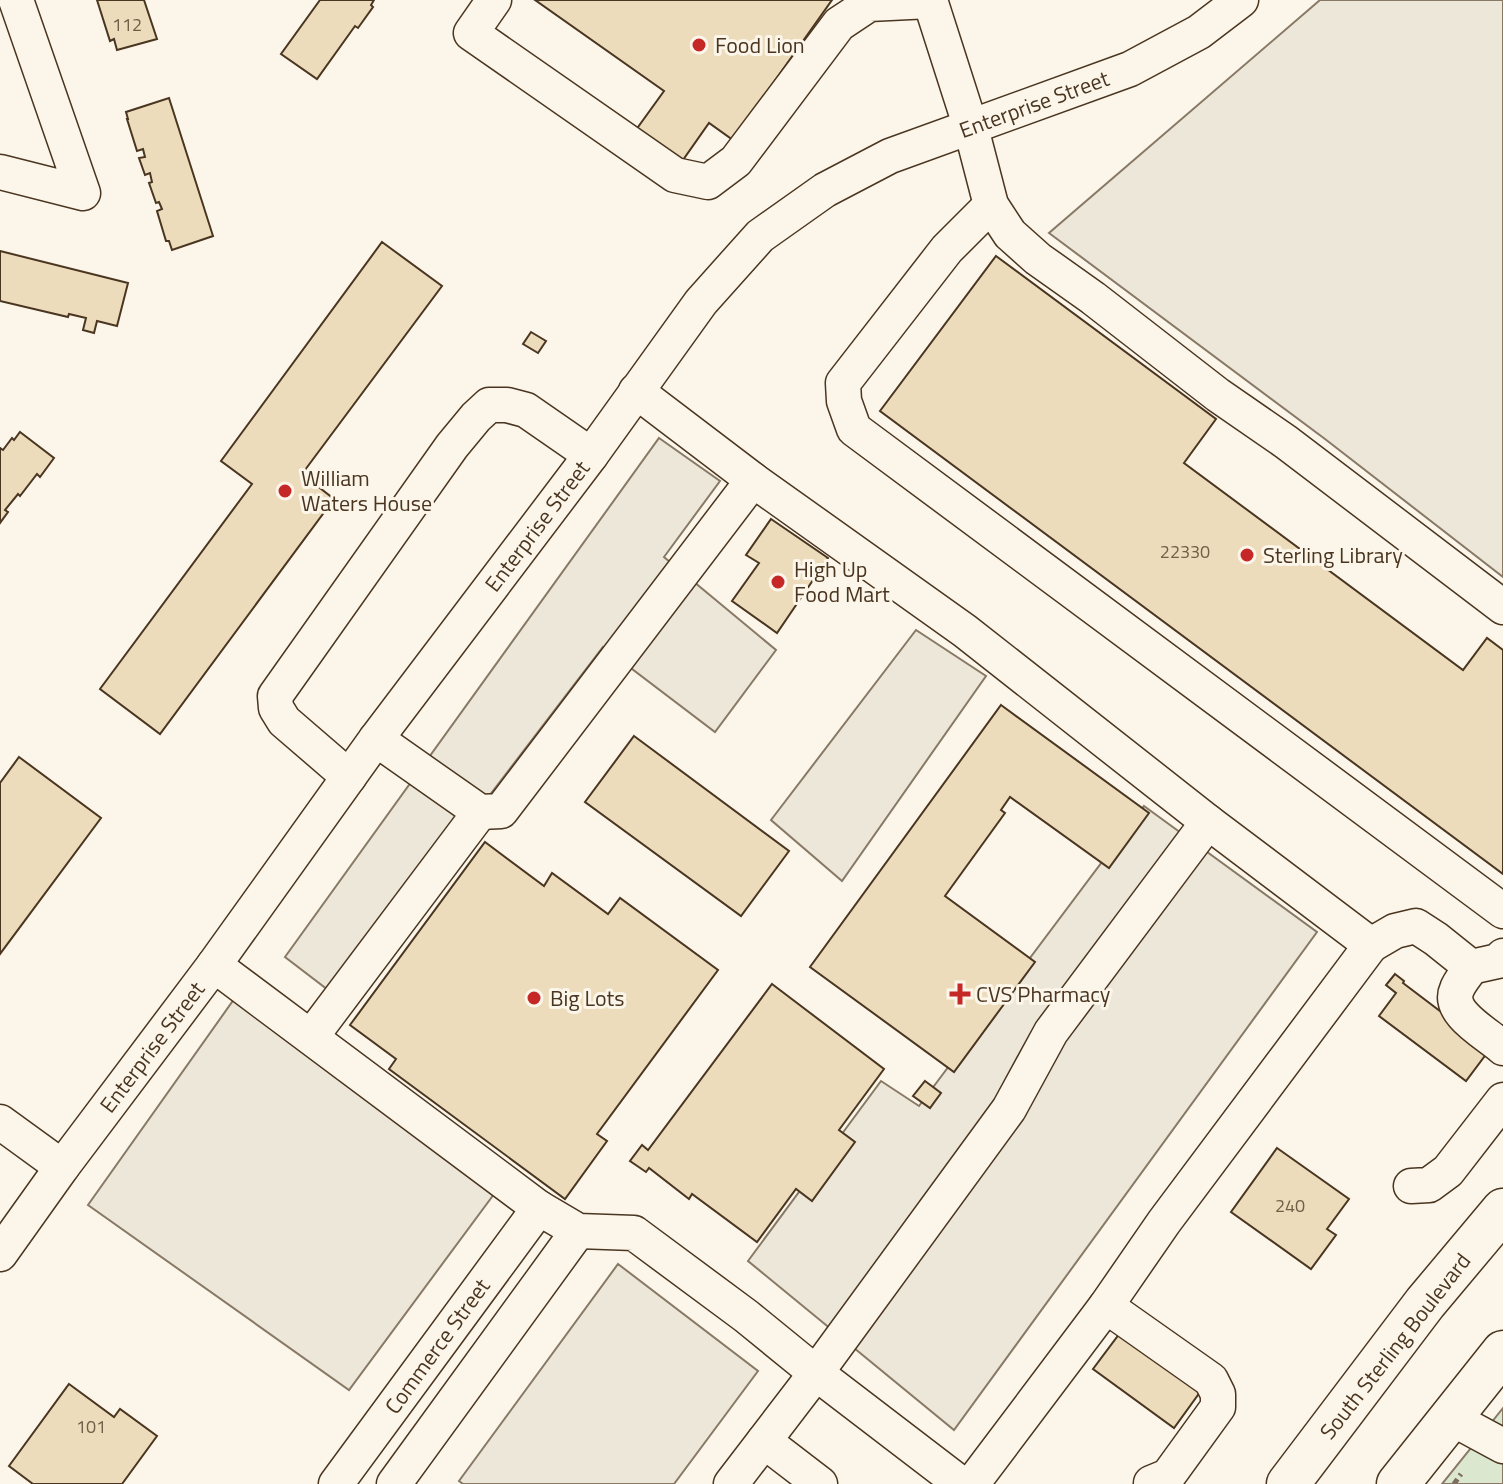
<svg xmlns="http://www.w3.org/2000/svg" width="1503" height="1484" viewBox="0 0 1503 1484" font-family="'Titillium Web',sans-serif">
	<style>
		.green { fill: #dce7d0; stroke: #887966; stroke-width: 2 }
		.parking { fill: #ede7d9; stroke: #887966; stroke-width: 2 }
		.building { fill: #ecdcbc; stroke: #4a3520; stroke-width: 2 }
		.lines { fill: none; stroke-linecap: round; stroke-linejoin: round }
		.minor-casing { stroke: #4a3520; stroke-width: 37 }
		.major-casing { stroke: #4a3520; stroke-width: 45 }
		.path { stroke: #7f6f5c; stroke-width: 5; stroke-dasharray: 6 4; stroke-linecap: butt }
		.minor { stroke: #fbf6e9; stroke-width: 34 }
		.major { stroke: #fbf6e9; stroke-width: 42 }
		.poi-dot { fill: #c62828; stroke: #fbf6e9; stroke-width: 3 }
		.labels { text-anchor: middle; dominant-baseline: central; stroke-width: 6; stroke-linejoin: round; paint-order: stroke }
		.number-label { font-size: 18px; fill: #725f47 }
		.poi-label { font-size: 22px; fill: #4a3520; stroke: #fbf6e9; text-anchor: start }
		.street-label { font-size: 22px; fill: #4a3520; stroke: #fbf6e9 }
	</style>
	<rect width="100%" height="100%" fill="#fbf6e9"/>
	<path class="green" d="M1503,1408V1484H1442Z"/>
	<g class="parking">
		<path d="M1320,0H1503V577L1325,439L1049,233Z"/>
		<path d="M659,438L720,481L664,557L776,650L715,732L603,647L336,996L285,957Z"/>
		<path d="M916,630L986,676L842,881L771,820Z"/>
		<path d="M1144,806L1317,932L954,1430L748,1261L881,1081L919,1106Z"/>
		<path d="M237,995L500,1186L349,1390L88,1205Z"/>
		<path d="M618,1264L758,1371L674,1484H463L459,1481Z"/>
	</g>
	<g class="building">
		<path d="M97,0H144L157,39L117,50L114,39L110,41Z"/>
		<path d="M320,0H374L371,5L373,7L358,28L355,26L317,79L281,54Z"/>
		<path d="M535,0H832L733,140L709,123L678,167L633,134L664,91Z"/>
		<path d="M169,98L213,236L172,250L169,241H166L157,211L162,209L159,202L156,203L149,183L152,182L150,173L145,175L139,158L145,157L143,149L137,151L127,119H128L126,112Z"/>
		<path d="M382,242L442,286L302,474L334,499L160,734L100,689L252,484L221,461Z"/>
		<path d="M0,251L128,283L117,326L97,321L94,333L83,330L86,318L69,314L68,317L0,301Z"/>
		<path d="M996,256L1216,419L1184,463L1463,670L1487,638L1503,650V874L880,411Z"/>
		<path d="M531,332L546,341L538,353L523,344Z"/>
		<path d="M20,432L54,458L40,477L37,474L20,496L18,494L5,510L8,512L0,523V448L3,450L12,438L14,440Z"/>
		<path d="M771,519L828,558L777,633L732,601L759,563L746,555Z"/>
		<path d="M1001,705L1149,813L1109,868L1010,797L1001,810L1005,813L945,896L1035,962L954,1072L810,967Z"/>
		<path d="M634,736L789,851L741,916L585,802Z"/>
		<path d="M19,757L101,818L0,954V783Z"/>
		<path d="M485,842L544,886L552,873L608,914L620,898L718,970L597,1134L607,1141L565,1199L389,1069L396,1059L350,1025Z"/>
		<path d="M1395,974L1404,981L1403,983L1490,1049L1466,1081L1379,1016L1396,993L1386,985Z"/>
		<path d="M772,984L884,1069L839,1130L855,1142L812,1201L796,1189L757,1242L692,1194L689,1199L649,1168L646,1172L630,1161L642,1145L648,1150Z"/>
		<path d="M925,1081L941,1093L930,1108L913,1096Z"/>
		<path d="M1277,1148L1349,1199L1327,1229L1336,1235L1311,1269L1231,1212Z"/>
		<path d="M1123,1329L1203,1388L1174,1428L1093,1369Z"/>
		<path d="M69,1384L114,1417L120,1409L157,1436L122,1484H33L9,1466Z"/>
	</g>
	<g class="lines">
		<g class="minor-casing">
			<g id="minor">
				<path d="M494,0L471,33L675,175L708,182L736,161L839,24L869,4L930,1"/>
				<path d="M930,0L971,128L991,205L1010,234L1038,259L1093,298L1218,395L1286,442L1503,607"/>
				<path d="M0,172L83,193L16,0"/>
				<path d="M991,205L947,249L843,383L844,401L854,429L1503,911"/>
				<path d="M636,391L753,480L965,631L1208,822L1371,945L1164,1222L1106,1306L972,1484"/>
				<path d="M376,739L480,812L501,811L753,480"/>
				<path d="M349,777L284,721L276,708L275,696L452,446L476,417L489,405H507L526,410L591,455"/>
				<path d="M1371,945L1395,931L1416,926L1436,939L1471,967L1498,961L1503,956"/>
				<path d="M214,965L539,1208L578,1231L634,1233L746,1316L816,1373L961,1484"/>
				<path d="M1471,967C1467,974 1460,981 1457,989C1446,1013 1488,1034 1503,1048"/>
				<path d="M311,1037L480,812"/>
				<path d="M0,1122L62,1167"/>
				<path d="M1411,1186L1429,1185L1448,1171L1503,1100"/>
				<path d="M0,1254L62,1167L214,965L376,739L591,455L701,302L760,236L825,190L890,156L1130,69L1199,32L1241,0"/>
				<path d="M1106,1306L1211,1380L1218,1394V1407L1168,1476L1151,1483"/>
				<path d="M1451,1418L1503,1446"/>
				<path d="M764,1441L820,1484"/>
				<path d="M336,1484L539,1208"/>
				<path d="M394,1484L578,1231"/>
				<path d="M731,1484L816,1373L1009,1109L1051,1032L1208,822"/>
			</g>
		</g>
		<g class="major-casing">
			<g id="major">
				<path d="M1288,1484L1425,1303L1503,1210"/>
				<path d="M1398,1484L1503,1352"/>
			</g>
		</g>
		<path class="path" d="M1454,1484L1461,1474"/>
		<use href="#minor" class="minor"/>
		<use href="#major" class="major"/>
	</g>
	<g class="poi-dot">
		<circle cx="699" cy="45" r="8"/>
		<circle cx="285" cy="491" r="8"/>
		<circle cx="1247" cy="555" r="8"/>
		<circle cx="778" cy="582" r="8"/>
		<path d="M956 982h8v8h8v8h-8v8h-8v-8h-8v-8h8z"/>
		<circle cx="534" cy="998" r="8"/>
	</g>
	<g class="labels">
		<g class="number-label">
			<text x="127" y="24">112</text>
			<text x="1185" y="551">22330</text>
			<text x="1290" y="1205">240</text>
			<text x="91" y="1426">101</text>
		</g>
		<g class="poi-label">
			<text x="715" y="45">Food Lion</text>
			<text x="301" y="478">William<tspan x="301" dy="25">Waters House</tspan></text>
			<text x="1263" y="555">Sterling Library</text>
			<text x="794" y="569">High Up<tspan x="794" dy="25">Food Mart</tspan></text>
			<text x="976" y="994">CVS Pharmacy</text>
			<text x="550" y="998">Big Lots</text>
		</g>
		<g class="street-label">
			<text transform="translate(1034 104) rotate(-20)">Enterprise Street</text>
			<text transform="translate(537 526) rotate(-53)">Enterprise Street</text>
			<text transform="translate(152 1047) rotate(-53)">Enterprise Street</text>
			<text transform="translate(437 1346) rotate(-54)">Commerce Street</text>
			<text transform="translate(1395 1346) rotate(-52)">South Sterling Boulevard</text>
		</g>
	</g>
</svg>
